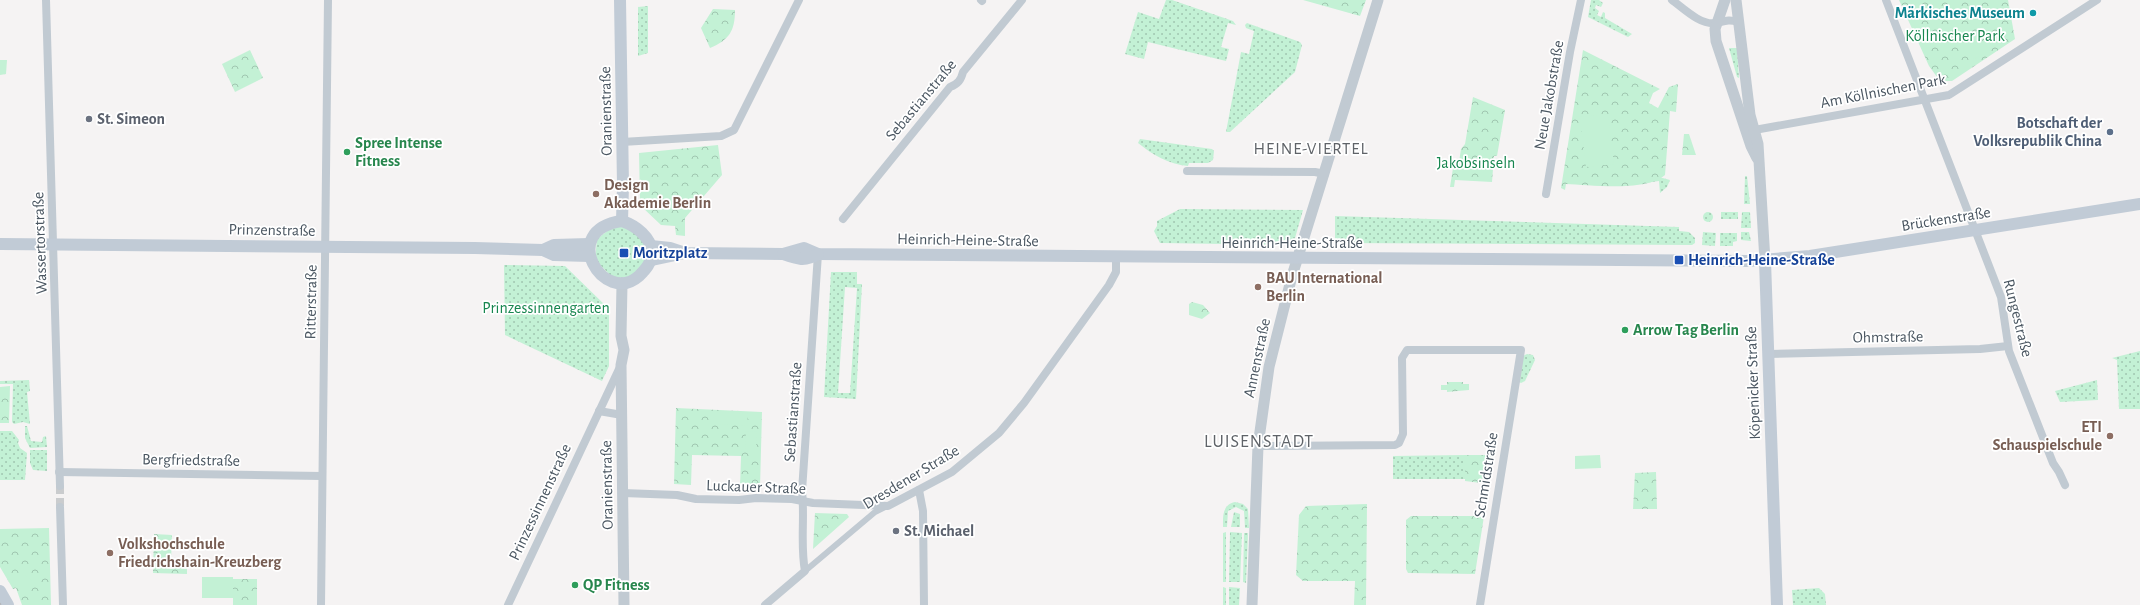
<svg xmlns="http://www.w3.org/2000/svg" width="2140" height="605" viewBox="0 0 2140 605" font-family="'Alegreya Sans',sans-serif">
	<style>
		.grass { fill: url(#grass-dots); fill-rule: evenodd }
		.forest { fill: url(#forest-crowns) }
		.pitch { fill: #c3f1d5 }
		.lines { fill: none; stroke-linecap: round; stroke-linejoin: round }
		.minor-tunnel { stroke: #caccce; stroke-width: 8; stroke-dasharray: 8 4; stroke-linecap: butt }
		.pedestrian { stroke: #c1cad2; stroke-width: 6 }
		.minor { stroke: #c1cad2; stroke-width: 8 }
		.tertiary { stroke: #c1cad2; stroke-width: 11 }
		.secondary { stroke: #c1cbd6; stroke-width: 12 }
		.rail { stroke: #b5b8bd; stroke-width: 2.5 }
		.culture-dot { fill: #0f9aa8; stroke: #fff; stroke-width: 1.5 }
		.worship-dot { fill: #6b7280; stroke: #fff; stroke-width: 1.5 }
		.service-dot { fill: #5c6f8a; stroke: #fff; stroke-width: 1.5 }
		.leisure-dot { fill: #2e9e5b; stroke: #fff; stroke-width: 1.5 }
		.education-dot { fill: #8d6e63; stroke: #fff; stroke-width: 1.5 }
		.transit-dot { fill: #1a4fb4; stroke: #fff; stroke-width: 1.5 }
		.labels { text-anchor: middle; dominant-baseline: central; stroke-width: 3.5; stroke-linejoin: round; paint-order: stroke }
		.culture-label { font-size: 16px; font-weight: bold; fill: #0d838f; stroke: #fff; text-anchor: end }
		.park-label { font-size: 16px; fill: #17864f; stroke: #fff }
		.street-label { font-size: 16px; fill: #4a5661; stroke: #fff }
		.worship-label { font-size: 16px; font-weight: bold; fill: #5b616d; stroke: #fff; text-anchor: start }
		.service-label { font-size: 16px; font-weight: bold; fill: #4e5e75; stroke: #fff; text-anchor: end }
		.leisure-label { font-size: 16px; font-weight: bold; fill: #27864d; stroke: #fff; text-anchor: start }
		.education-label { font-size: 16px; font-weight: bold; fill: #785e54; stroke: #fff; text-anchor: start }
		.transit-label { font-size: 16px; font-weight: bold; fill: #164399; stroke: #fff; text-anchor: start }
		.neighbourhood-label { font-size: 17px; letter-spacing: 1px; fill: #5f6368; stroke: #fff }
		.quarter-label { font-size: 18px; letter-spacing: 1px; fill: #5f6368; stroke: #fff }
	</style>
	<defs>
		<pattern id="grass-dots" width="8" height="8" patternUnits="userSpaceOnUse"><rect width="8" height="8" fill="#c3f1d5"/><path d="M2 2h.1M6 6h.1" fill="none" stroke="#a0c6b0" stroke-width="1.8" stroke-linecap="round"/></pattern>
		<pattern id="forest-crowns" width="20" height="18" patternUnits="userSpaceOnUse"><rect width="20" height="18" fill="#c3f1d5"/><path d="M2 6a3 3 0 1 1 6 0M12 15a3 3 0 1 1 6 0" fill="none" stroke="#a0c6b0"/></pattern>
	</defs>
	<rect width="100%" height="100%" fill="#f5f3f3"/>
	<g class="grass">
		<path d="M1166,0H1172L1233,21L1236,25L1228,23L1221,47L1229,49L1226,61L1148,42L1144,59L1125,54L1138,12L1159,19Z"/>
		<path d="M1591,0H1599L1603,3L1601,7L1596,5L1595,8L1599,11L1597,15L1601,17L1603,12L1605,13V18L1632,34L1628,37L1588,17Z"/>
		<path d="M648,6V53L638,56V7Z"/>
		<path d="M1247,23L1300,42L1302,45L1295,72L1230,132H1226L1241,52L1249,54L1254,31L1246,28L1245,25Z"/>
		<path d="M1729,48H1737L1739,78L1737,77Z"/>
		<path d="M1140,139L1212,149L1214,151L1213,160L1208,163H1189L1188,166C1168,164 1153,155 1138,143Z"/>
		<path d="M1745,176H1747L1750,204H1744Z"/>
		<path d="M1659,177L1670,180L1667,187L1660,193L1659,181L1637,184Z"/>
		<path d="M1180,209L1303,210L1293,245L1160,243L1154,231L1157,226V221Z"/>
		<circle cx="1708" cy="217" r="5"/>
		<rect x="1721" y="212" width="17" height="7"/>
		<path d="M1742,212H1750L1751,228H1741Z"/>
		<path d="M1335,216L1679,227V231L1689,232L1695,238V243L1692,245L1337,243L1335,241Z"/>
		<path d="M615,225C635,230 644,236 648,257L633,276L614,279L595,260L597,239Z"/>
		<path d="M1703,232L1716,233L1715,246L1702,245Z"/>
		<path d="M1741,232H1749L1751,241L1741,240Z"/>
		<path d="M1720,233H1737V241L1733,242V246H1720Z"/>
		<path d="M504,265L565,266L609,309V366L602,381L505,335Z"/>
		<path d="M831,272H857V284H862L856,399L824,397ZM845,287L857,288L850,393H838Z"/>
		<path d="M2140,351V409H2119L2117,360L2112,358Z"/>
		<path d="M1527,354L1533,355L1535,360L1525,381L1521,383L1519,382L1523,356Z"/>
		<path d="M29,380L30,391L27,392L30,424L23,422L14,424L12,422L13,384H0V381Z"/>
		<path d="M2097,380L2098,400L2060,402L2055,391Z"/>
		<path d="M25,426H27L31,441L42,442L43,437L46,436L47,447L30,448L25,438Z"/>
		<path d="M0,431H12L19,440L18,443L20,448L27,453L25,480H0Z"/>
		<path d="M30,450H47V471L33,470L30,463Z"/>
		<path d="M1465,455V479H1393V456Z"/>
		<path d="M1235,502L1243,504L1248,509L1249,528H1245L1244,511L1236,507L1228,511L1227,527H1223C1223,516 1222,505 1235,502Z"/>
		<path d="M1234,512L1240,514V527H1231Z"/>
		<path d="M1226,532V582H1223V533Z"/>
		<path d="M1230,532L1242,533L1240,582H1229Z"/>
		<path d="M1244,533H1248L1246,583L1243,582Z"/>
		<path d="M1223,587L1226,588V605H1223Z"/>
		<path d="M1229,587L1240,588L1239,605H1229Z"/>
		<path d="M1819,588L1825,594L1826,605H1793L1792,590Z"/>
	</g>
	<g class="forest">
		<path d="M1303,0H1366L1360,16Z"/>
		<path d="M1899,0H2008L2015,39L1952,81H1940L1929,66Z"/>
		<path d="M713,9L735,10C735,31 729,40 710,48L701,28Z"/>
		<path d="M250,50L263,78L235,92L222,64Z"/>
		<path d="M1583,50L1660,89L1653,93L1649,103L1658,108L1669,87L1678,84L1676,112L1670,111L1665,175C1647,192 1590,185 1566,184L1565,190L1561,188Z"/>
		<path d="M0,60H7L6,74L0,75Z"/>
		<path d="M1473,97L1505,110L1497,156H1494L1492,182L1455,180L1454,187H1450L1454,162H1459L1461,149L1465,144Z"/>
		<path d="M1684,134H1689L1696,155H1682Z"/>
		<path d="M718,145L722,175L685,218V236L676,235L675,226L661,225L642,207L640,202L639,153Z"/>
		<path d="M1192,302L1203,305L1210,313L1202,319L1189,315V304Z"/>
		<path d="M1447,382H1463V384H1469V390L1447,392V390H1441V385H1447Z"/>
		<path d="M10,386L9,423H0V387Z"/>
		<path d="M676,408L762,412L760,488L740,487L741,456L692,455L691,485L674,484Z"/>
		<path d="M1465,455H1494L1489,484L1465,481Z"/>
		<path d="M1656,472L1657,509H1633L1635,473Z"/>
		<path d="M1367,504L1366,605H1354L1355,581H1303L1296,575L1299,515L1306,506Z"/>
		<path d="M815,513L847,514L849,517L813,549Z"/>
		<path d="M1411,516H1484L1475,574L1408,573L1406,569V520Z"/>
		<path d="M49,528L51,605H22L16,588L13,589L0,567V529Z"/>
		<path d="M154,534L172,535L171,561H187V574L153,573Z"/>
		<rect x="233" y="579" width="24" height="26"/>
	</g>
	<g class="pitch">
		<path d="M1989,37L1995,46L1974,59L1968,50Z"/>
		<path d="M1608,114L1614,164L1586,167L1580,117Z"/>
		<path d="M720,412L748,414L747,426L720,424Z"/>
		<path d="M746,431L757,432L756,450H745Z"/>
		<path d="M1600,455L1601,468L1575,469V456Z"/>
		<path d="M25,575L36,584L28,592L18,582Z"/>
		<rect x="202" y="577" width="31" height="21"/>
	</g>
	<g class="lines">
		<path class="minor-tunnel" d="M60,486V507"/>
		<path class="pedestrian" d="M805,571L875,512L887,506"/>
		<g class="minor">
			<path d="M46,0L60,486"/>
			<path d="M981,0L982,1"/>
			<path d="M1672,0C1683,8 1701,26 1716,23C1725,21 1729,19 1738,22"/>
			<path d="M1886,0L2001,297L2009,351L2053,463L2059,472L2065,485"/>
			<path d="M1749,131L1949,95L2097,0"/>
			<path d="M622,142L721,136L734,130L799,0"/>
			<path d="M1187,171L1315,172L1325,174"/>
			<path d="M1546,194L1570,52L1581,0"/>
			<path d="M843,219L950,87C958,84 961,80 963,72L1022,0"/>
			<path d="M1768,354L1980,349L2008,346"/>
			<path d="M599,411L622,415"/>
			<path d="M1258,446L1395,445L1399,443L1403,434L1402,358L1407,350H1521L1480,605"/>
			<path d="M59,472L322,476"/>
			<path d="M919,490L923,511L924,605"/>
			<path d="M623,493L677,495L696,499L739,500L756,498L792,499L813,503L888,506L952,472L999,433L1024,403L1109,285L1116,272V257"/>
			<path d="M60,507L63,605"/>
			<path d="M321,605L328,0"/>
			<path d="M508,605L620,367"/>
			<path d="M765,605L805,571C800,545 805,518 802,491L818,254"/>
		</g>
		<g class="tertiary">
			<path d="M1725,0L1715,29L1716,41L1751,146L1757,158"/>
			<path d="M1736,0L1750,115L1758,144L1765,261"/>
			<path d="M622,284L621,336L624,350L621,365L624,605"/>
			<path d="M1252,605L1258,446L1269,367L1292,276L1378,0"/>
		</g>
		<g class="secondary">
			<path d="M620,0L623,185L622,221"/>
			<path d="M622,221C637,226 650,237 653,253C651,263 646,269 639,276C604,307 557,230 622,221Z"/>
			<path d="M0,244L475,248L543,250L554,255L589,256"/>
			<path d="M651,246L670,248L685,253L783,254L804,248L818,254L1748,261L1810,256L2140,204"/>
			<path d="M543,250L554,245L589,244"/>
			<path d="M783,254C797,259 805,262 818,254"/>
			<path d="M652,260L685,253"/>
			<path d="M1765,261L1777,605"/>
			<path d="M0,591L8,605"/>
		</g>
		<path class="rail" d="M0,604V605"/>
	</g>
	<circle class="culture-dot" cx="2033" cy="13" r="4"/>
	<g class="worship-dot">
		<circle cx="89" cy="119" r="4"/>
		<circle cx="896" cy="531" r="4"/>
	</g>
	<circle class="service-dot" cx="2110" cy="132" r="4"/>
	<g class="leisure-dot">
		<circle cx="347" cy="152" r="4"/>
		<circle cx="1625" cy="330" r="4"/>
		<circle cx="575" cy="585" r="4"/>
	</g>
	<g class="education-dot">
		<circle cx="596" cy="194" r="4"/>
		<circle cx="1258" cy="287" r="4"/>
		<circle cx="2110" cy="436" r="4"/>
		<circle cx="110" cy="553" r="4"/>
	</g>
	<g class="transit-dot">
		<rect x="619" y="248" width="10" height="10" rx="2"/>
		<rect x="1674" y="255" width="10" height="10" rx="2"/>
	</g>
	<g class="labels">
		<g class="culture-label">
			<text x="2025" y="13">Märkisches Museum</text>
		</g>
		<g class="park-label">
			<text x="1955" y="36">Köllnischer Park</text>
			<text x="1476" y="163">Jakobsinseln</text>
			<text x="546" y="308">Prinzessinnengarten</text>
		</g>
		<g class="street-label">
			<text transform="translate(1883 91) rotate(-11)">Am Köllnischen Park</text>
			<text transform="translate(1549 95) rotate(-80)">Neue Jakobstraße</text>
			<text transform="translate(921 100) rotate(-50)">Sebastianstraße</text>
			<text transform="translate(606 111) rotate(-91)">Oranienstraße</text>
			<text transform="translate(1946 219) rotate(-9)">Brückenstraße</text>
			<text transform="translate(272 230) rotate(1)">Prinzenstraße</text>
			<text transform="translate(968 240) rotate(1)">Heinrich-Heine-Straße</text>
			<text transform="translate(40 243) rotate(-92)">Wassertorstraße</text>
			<text x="1292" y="243">Heinrich-Heine-Straße</text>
			<text transform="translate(311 302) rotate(-89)">Ritterstraße</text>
			<text transform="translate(2018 318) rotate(76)">Rungestraße</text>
			<text transform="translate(1888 337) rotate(-1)">Ohmstraße</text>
			<text transform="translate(1257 358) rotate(-78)">Annenstraße</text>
			<text transform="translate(1753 383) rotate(-92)">Köpenicker Straße</text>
			<text transform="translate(793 412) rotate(-86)">Sebastianstraße</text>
			<text transform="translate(191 460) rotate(1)">Bergfriedstraße</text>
			<text transform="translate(1486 475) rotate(-81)">Schmidstraße</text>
			<text transform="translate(911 477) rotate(-31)">Dresdener Straße</text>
			<text transform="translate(607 485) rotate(-91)">Oranienstraße</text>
			<text transform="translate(756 487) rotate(2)">Luckauer Straße</text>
			<text transform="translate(540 502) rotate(-65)">Prinzessinnenstraße</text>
		</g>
		<g class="worship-label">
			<text x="97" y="119">St. Simeon</text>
			<text x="904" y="531">St. Michael</text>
		</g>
		<g class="service-label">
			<text x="2102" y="123">Botschaft der<tspan x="2102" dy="18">Volksrepublik China</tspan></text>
		</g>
		<g class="leisure-label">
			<text x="355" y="143">Spree Intense<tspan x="355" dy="18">Fitness</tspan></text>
			<text x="1633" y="330">Arrow Tag Berlin</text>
			<text x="583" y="585">QP Fitness</text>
		</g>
		<g class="education-label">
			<text x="604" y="185">Design<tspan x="604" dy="18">Akademie Berlin</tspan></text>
			<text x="1266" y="278">BAU International<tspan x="1266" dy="18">Berlin</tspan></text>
			<text x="2102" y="427" text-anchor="end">ETI<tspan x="2102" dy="18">Schauspielschule</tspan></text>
			<text x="118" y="544">Volkshochschule<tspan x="118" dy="18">Friedrichshain-Kreuzberg</tspan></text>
		</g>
		<g class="transit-label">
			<text x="633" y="253">Moritzplatz</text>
			<text x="1688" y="260">Heinrich-Heine-Straße</text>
		</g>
		<g class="neighbourhood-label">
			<text x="1311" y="148">HEINE-VIERTEL</text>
		</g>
		<g class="quarter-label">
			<text x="1259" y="442">LUISENSTADT</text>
		</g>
	</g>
</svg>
